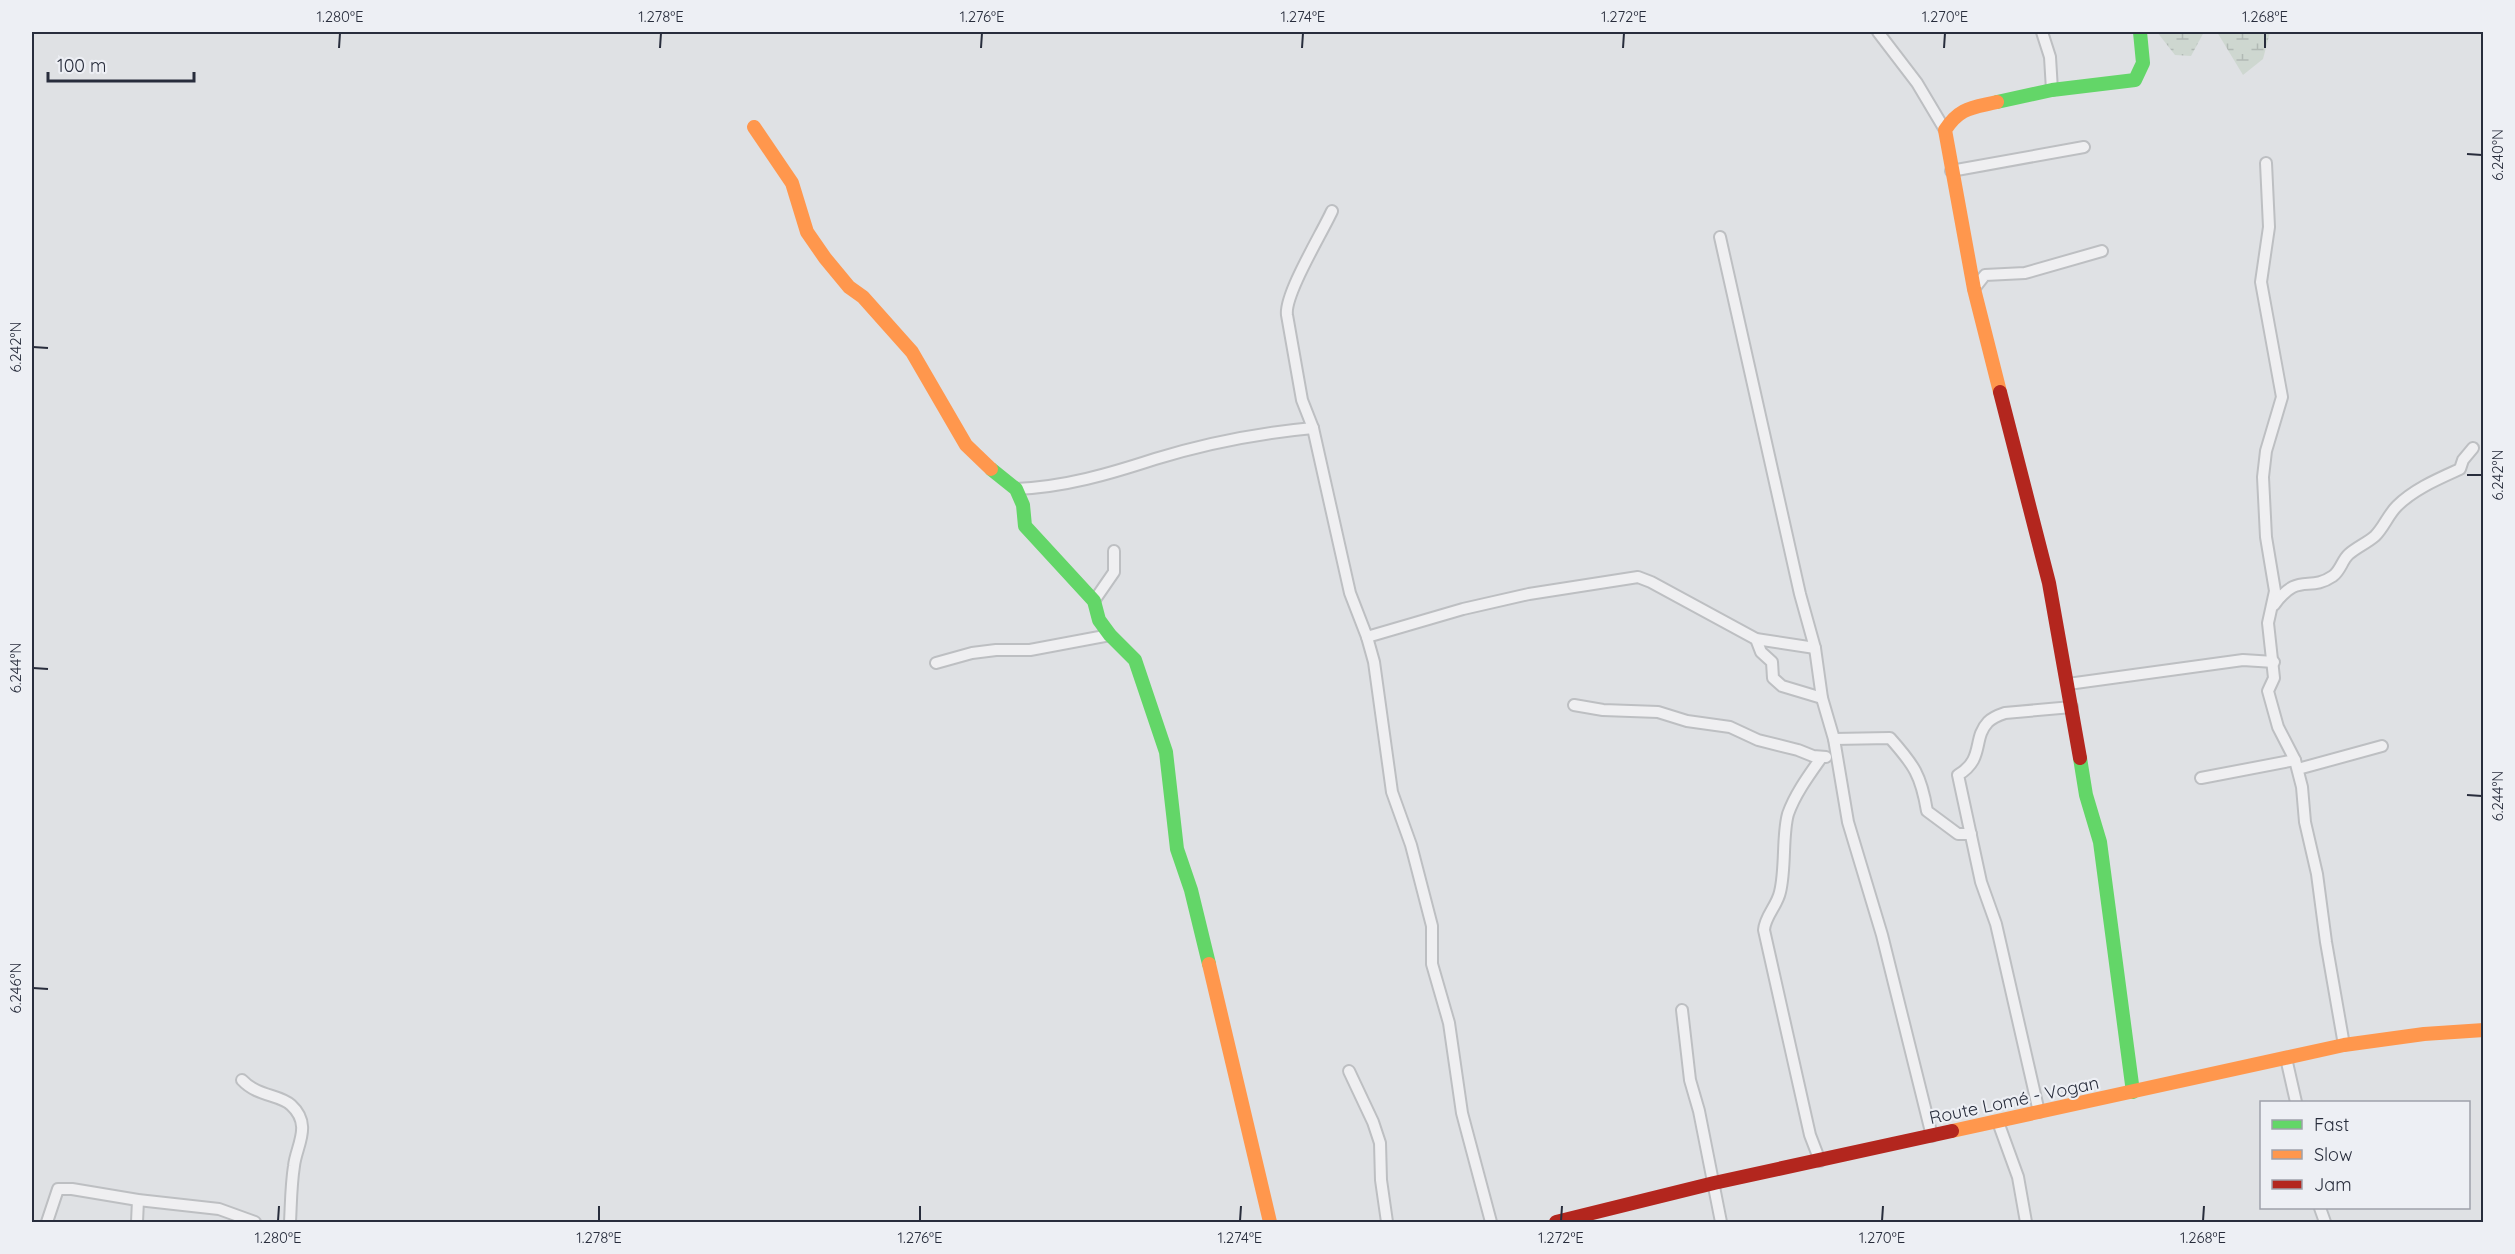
<svg xmlns="http://www.w3.org/2000/svg" width="2515" height="1254" viewBox="0 0 2515 1254" font-family="Quicksand,sans-serif">
	<style>
		.wetland { fill: url(#wetland-marsh) }
		.lines { fill: none; stroke-linecap: round; stroke-linejoin: round }
		.street-casing { stroke: #bdbfc2; stroke-width: 14 }
		.street { stroke: #efeff1; stroke-width: 10 }
		.fast { stroke: #63d668; stroke-width: 14 }
		.slow { stroke: #ff974d; stroke-width: 14 }
		.jam { stroke: #b3261e; stroke-width: 14 }
		.ticks { fill: none; stroke: #282d3c; stroke-width: 2 }
		.labels { text-anchor: middle; dominant-baseline: central; stroke-width: 4.5; stroke-linejoin: round; paint-order: stroke }
		.street-label { font-size: 18px; fill: #282d3c; stroke: #edeff4 }
		.neatline { fill: none; stroke: #282d3c; stroke-width: 2 }
		.ticks-label { font-size: 15px; text-anchor: middle; fill: #282d3c }
	</style>
	<defs>
		<pattern id="wetland-marsh" width="20" height="14" patternUnits="userSpaceOnUse" patternTransform="scale(1.5)"><rect width="20" height="14" fill="#ced7d0"/><path d="M1 5h8M5 5V1M11 12h8M15 12V8" fill="none" stroke="#b1b9b4"/></pattern>
	</defs>
	<rect width="100%" height="100%" fill="#dfe1e4"/>
	<g class="wetland">
		<path d="M2157,32H2204L2191,56L2175,55Z"/>
		<path d="M2217,32H2270L2263,59L2243,75Z"/>
	</g>
	<g class="lines">
		<g class="street-casing">
			<g id="street">
				<path d="M1878,32L1917,83L1945,130"/>
				<path d="M2042,32L2050,57L2052,90"/>
				<path d="M2266,163L2269,227L2261,282L2282,397L2266,451L2263,477L2266,537L2275,591L2268,623L2274,678L2268,691L2278,727L2295,760L2302,787L2305,822L2317,874L2326,942L2344,1045"/>
				<path d="M1951,171L2084,147"/>
				<path d="M1332,211C1322,233 1284,295 1287,315L1302,400L1313,428L1350,593L1367,637L1374,662L1392,792L1411,845L1432,926V964L1449,1023L1462,1113L1491,1222"/>
				<path d="M1720,237L1800,594L1815,648L1822,698L1834,739L1848,822L1882,935L1932,1136"/>
				<path d="M1974,289L1985,275L2025,273L2102,251"/>
				<path d="M1016,489C1065,487 1109,474 1155,459C1207,443 1259,433 1313,428"/>
				<path d="M1094,601L1114,572V551"/>
				<path d="M2274,605C2299,571 2308,593 2333,576C2341,570 2342,560 2349,554C2357,547 2367,543 2375,536C2384,527 2388,515 2397,506C2414,489 2438,479 2460,469L2463,460L2473,448"/>
				<path d="M1367,637L1463,609L1529,594L1638,577L1651,582L1756,639L1815,648"/>
				<path d="M1756,639L1761,652L1772,662L1773,678L1782,686L1822,698"/>
				<path d="M936,663L972,653L996,650H1030L1110,635"/>
				<path d="M2068,684L2243,660L2274,662"/>
				<path d="M1574,705L1603,710L1658,712L1687,721L1730,727L1758,740L1798,750L1813,756L1826,757"/>
				<path d="M1834,739L1890,738C1914,765 1921,775 1927,811L1958,834H1971"/>
				<path d="M2298,769L2382,746"/>
				<path d="M2201,778L2295,760"/>
				<path d="M1682,1010L1690,1080L1699,1111L1721,1222"/>
				<path d="M2286,1058L2296,1102"/>
				<path d="M1349,1071L1373,1122L1380,1143L1381,1180L1387,1222"/>
				<path d="M242,1080C258,1097 279,1094 291,1105C313,1125 296,1146 294,1166C291,1185 291,1204 290,1222"/>
				<path d="M2039,1112L1996,924L1981,882L1958,775C1985,759 1972,739 1988,722C1992,718 1999,715 2005,713L2072,707"/>
				<path d="M1998,1122L2018,1177L2026,1222"/>
				<path d="M1820,1161L1810,1135L1764,930C1765,916 1777,906 1780,892C1786,868 1782,835 1788,814C1795,794 1809,775 1821,758"/>
				<path d="M2320,1208L2325,1222"/>
				<path d="M47,1222L58,1189H72L138,1200L219,1209L255,1222"/>
				<path d="M137,1222L138,1200"/>
			</g>
		</g>
		<use href="#street" class="street"/>
		<g class="fast">
			<path d="M1997,102L2052,90L2135,80L2143,63L2140,32"/>
			<path d="M991,469L1016,489L1023,505L1025,526L1094,601L1099,620L1110,635L1135,660L1166,752L1177,849L1191,890L1209,964"/>
			<path d="M2080,758L2086,795L2100,842L2133,1092"/>
		</g>
		<g class="slow">
			<path d="M1997,102C1972,108 1960,107 1945,130L1974,289L2000,392"/>
			<path d="M754,127L792,183L807,232L825,258L849,287L863,297L912,352L966,445L991,469"/>
			<path d="M1209,964L1270,1222"/>
			<path d="M1952,1131L2344,1045L2424,1034L2484,1030"/>
		</g>
		<g class="jam">
			<path d="M2000,392L2049,583L2080,758"/>
			<path d="M1556,1222L1714,1183L1952,1131"/>
		</g>
	</g>
	<path class="ticks" d="M339,48L340,33M660,48L661,33M981,48L982,33M1302,48L1303,33M1623,48L1624,33M1944,48L1945,33M2265,48V33M2467,154L2482,155M33,347L48,348M2467,475H2482M33,668L48,669M2467,795L2482,796M33,988L48,989M278,1221L279,1206M599,1221V1206M920,1221V1206M1240,1221L1241,1206M1561,1221L1562,1206M1882,1221L1883,1206M2203,1221L2204,1206"/>
	<g class="labels">
		<g class="street-label">
			<text transform="translate(2014 1100) rotate(-12)">Route Lomé - Vogan</text>
		</g>
	</g>
	<rect width="2515" height="1254" fill="none" stroke="#edeff4" stroke-width="66"/>
	<rect x="2260" y="1101" width="210" height="108" fill="#edeff4" stroke="#9ea1aa" stroke-width="1.5"/>
	<rect x="2272" y="1120" width="30" height="9" fill="#63d668" stroke="#9ea1aa" stroke-width="1.5"/>
	<text x="2314" y="1131" font-size="18" fill="#282d3c">Fast</text>
	<rect x="2272" y="1150" width="30" height="9" fill="#ff974d" stroke="#9ea1aa" stroke-width="1.5"/>
	<text x="2314" y="1161" font-size="18" fill="#282d3c">Slow</text>
	<rect x="2272" y="1180" width="30" height="9" fill="#b3261e" stroke="#9ea1aa" stroke-width="1.5"/>
	<text x="2314" y="1191" font-size="18" fill="#282d3c">Jam</text>
	<path d="M48 72v9h146v-9" fill="none" stroke="#282d3c" stroke-width="3"/>
	<text x="57" y="72" font-size="18" fill="#282d3c" stroke="#edeff4" stroke-width="4.5" paint-order="stroke">100 m</text>
	<rect x="33" y="33" width="2449" height="1188" class="neatline"/>
	<g class="ticks-label">
		<text x="340" y="22">1.280°E</text>
		<text x="661" y="22">1.278°E</text>
		<text x="982" y="22">1.276°E</text>
		<text x="1303" y="22">1.274°E</text>
		<text x="1624" y="22">1.272°E</text>
		<text x="1945" y="22">1.270°E</text>
		<text x="2265" y="22">1.268°E</text>
		<text transform="translate(2498 155) rotate(-90)" y="5">6.240°N</text>
		<text transform="translate(16 347) rotate(-90)" y="5">6.242°N</text>
		<text transform="translate(2498 475) rotate(-90)" y="5">6.242°N</text>
		<text transform="translate(16 668) rotate(-90)" y="5">6.244°N</text>
		<text transform="translate(2498 796) rotate(-90)" y="5">6.244°N</text>
		<text transform="translate(16 988) rotate(-90)" y="5">6.246°N</text>
		<text x="278" y="1243">1.280°E</text>
		<text x="599" y="1243">1.278°E</text>
		<text x="920" y="1243">1.276°E</text>
		<text x="1240" y="1243">1.274°E</text>
		<text x="1561" y="1243">1.272°E</text>
		<text x="1882" y="1243">1.270°E</text>
		<text x="2203" y="1243">1.268°E</text>
	</g>
</svg>
